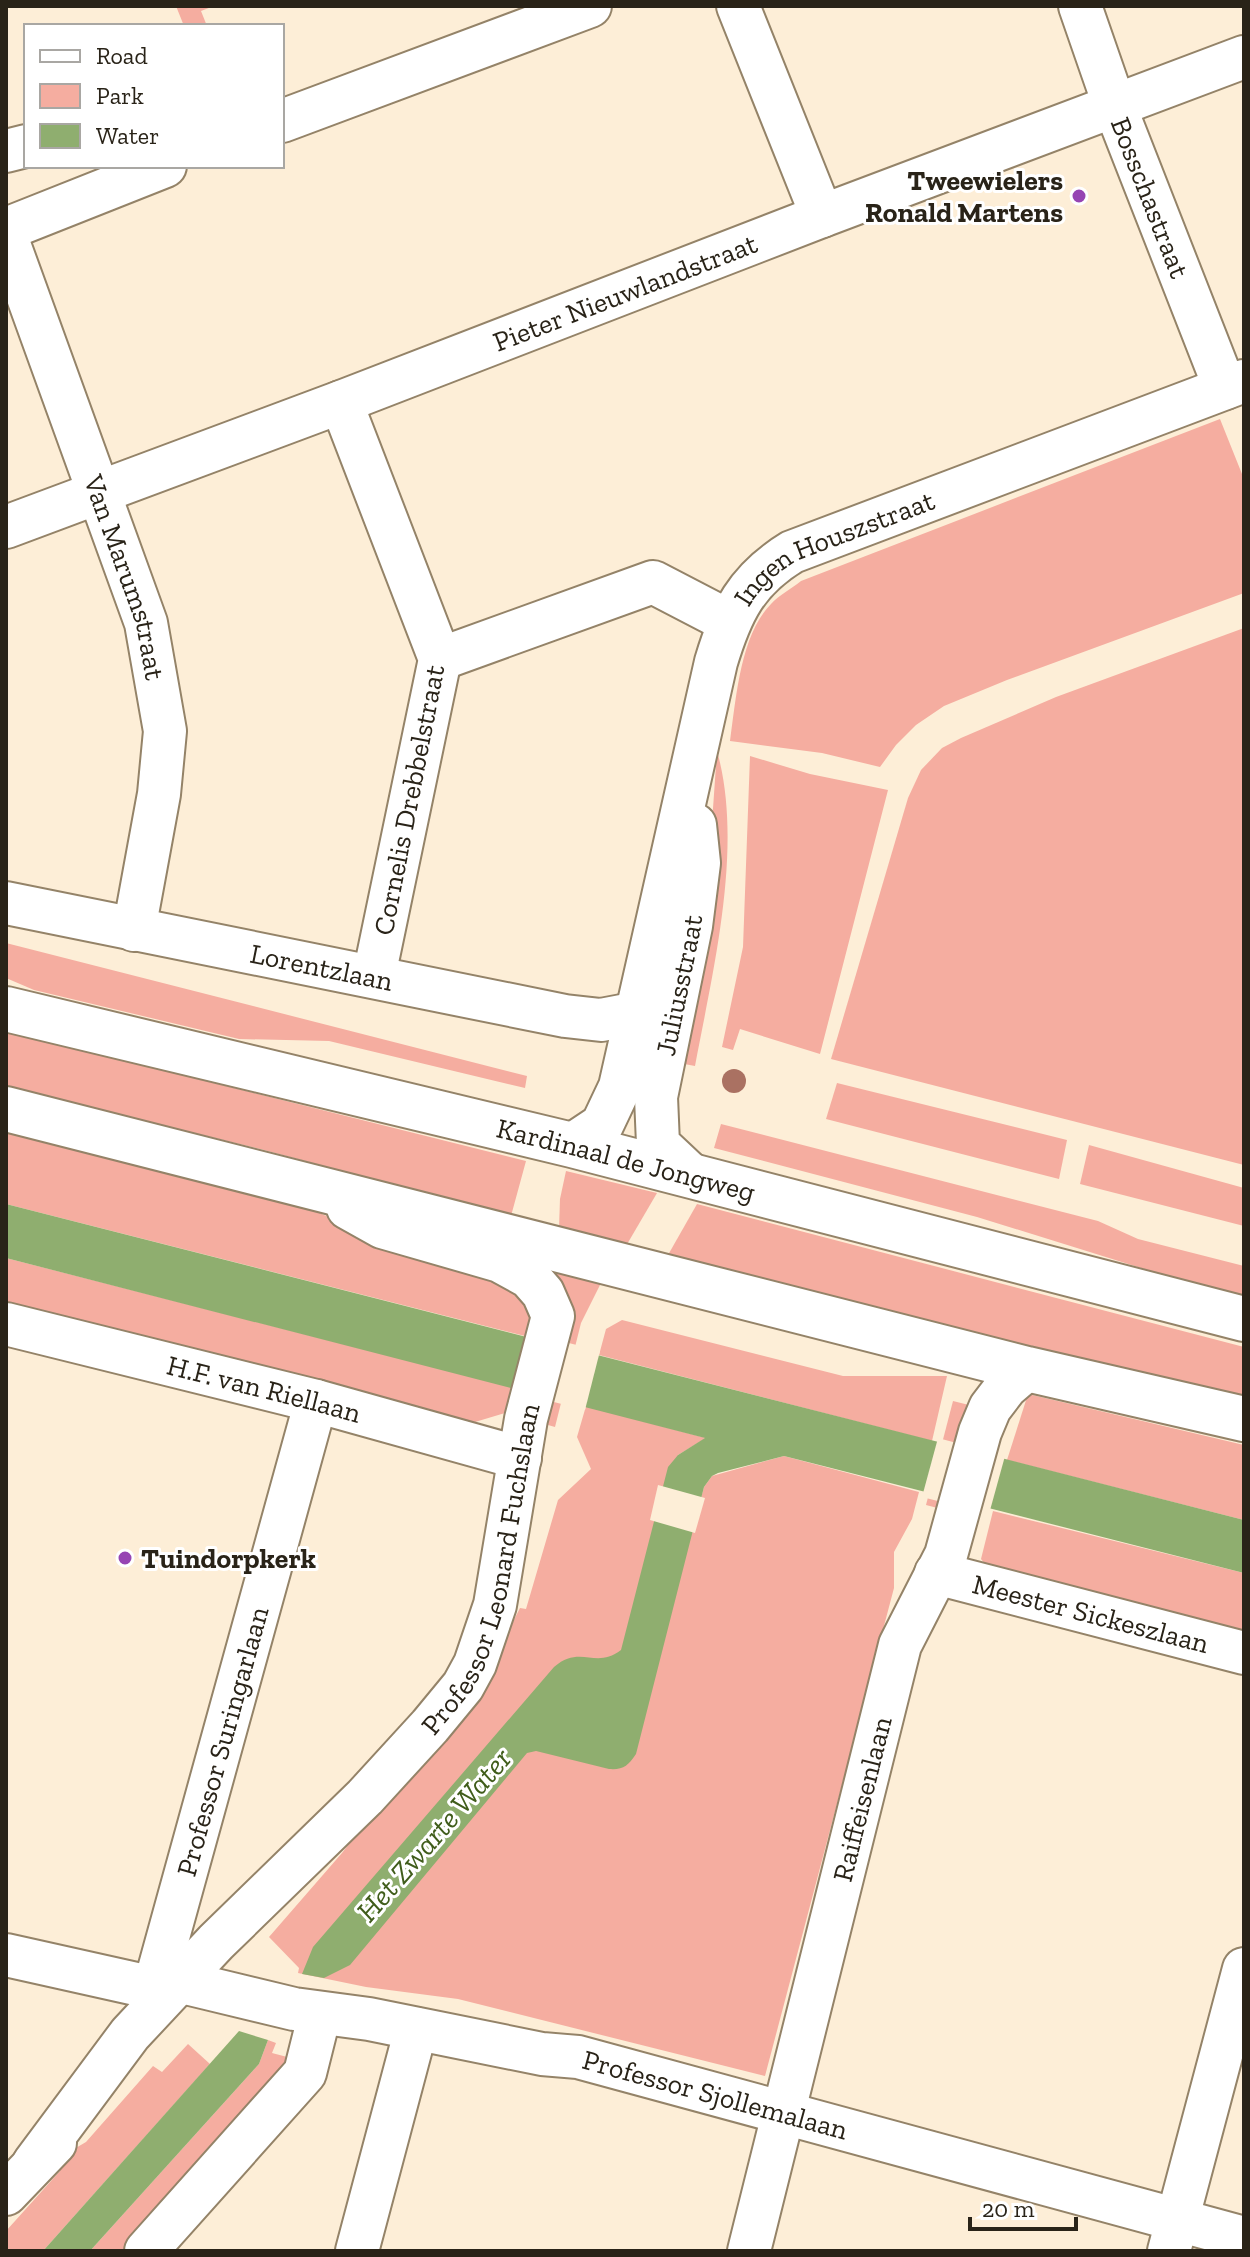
<svg xmlns="http://www.w3.org/2000/svg" width="1250" height="2257" viewBox="0 0 1250 2257" font-family="'Zilla Slab',serif">
	<style>
		.green { fill: #f5ada0 }
		.water { fill: #8fae6f }
		.pier { fill: #fdeed7 }
		.lines { fill: none; stroke-linecap: round; stroke-linejoin: round }
		.street-casing { stroke: #948368; stroke-width: 46 }
		.primary-casing { stroke: #948368; stroke-width: 48 }
		.street { stroke: #fff; stroke-width: 42 }
		.primary { stroke: #fff; stroke-width: 44 }
		.tree { fill: #aa7162 }
		.poi-dot { fill: #9644b3; stroke: #fff; stroke-width: 3 }
		.labels { text-anchor: middle; dominant-baseline: central; stroke-width: 6; stroke-linejoin: round; paint-order: stroke }
		.poi-label { font-size: 28px; font-weight: bold; fill: #292318; stroke: #fff; text-anchor: end }
		.street-label { font-size: 28px; fill: #292318; stroke: #fff }
		.water-label { font-size: 30px; font-style: italic; fill: #405d1b; stroke: #fff }
	</style>
	<rect width="100%" height="100%" fill="#fdeed7"/>
	<g class="green">
		<path d="M176,6H214L201,11L207,26H184Z"/>
		<path d="M1220,419L1244,479V593L1007,680L944,706L916,725L896,745L880,767L822,753L730,741C736,700 740,635 771,604C779,595 791,589 801,581Z"/>
		<path d="M1244,628V1165L831,1059L908,798L921,770L942,748L961,738L1056,697Z"/>
		<path d="M717,751C744,846 713,970 695,1066L679,1063L706,909Z"/>
		<path d="M750,756L810,774L888,790L820,1054L740,1029L733,1050L722,1047L743,947Z"/>
		<path d="M6,943L527,1076L525,1088L329,1041L239,1039L34,990L6,978Z"/>
		<path d="M6,1031L526,1161L511,1216L264,1150L6,1087Z"/>
		<path d="M837,1083L1067,1140L1059,1179L826,1119Z"/>
		<path d="M721,1124L1098,1221L1138,1239L1244,1266V1300L977,1217L714,1148Z"/>
		<path d="M6,1130L311,1209L391,1246L498,1272L496,1285L521,1291L532,1308L525,1336L6,1204Z"/>
		<path d="M1089,1145L1244,1188V1226L1080,1184Z"/>
		<path d="M566,1171L657,1193L626,1246L559,1229L560,1199Z"/>
		<path d="M697,1204L1244,1347V1401L668,1255Z"/>
		<path d="M6,1258L512,1387L505,1413L475,1422L6,1302Z"/>
		<path d="M553,1271L601,1283L581,1323L555,1427L541,1423L564,1291Z"/>
		<path d="M622,1320L843,1376H947L932,1441L599,1355L606,1329Z"/>
		<path d="M1028,1394L1244,1445V1520L1007,1460Z"/>
		<path d="M953,1401L977,1407L949,1511L926,1505Z"/>
		<path d="M586,1406L706,1438L678,1455L691,1534L704,1487L712,1476L784,1456L919,1492L912,1519L894,1552V1588L765,2076L458,1999L366,1987L298,1973L299,1968L269,1937L342,1853L499,1649L520,1608L526,1609L558,1500L591,1469L577,1437Z"/>
		<path d="M993,1511L1244,1573V1634L985,1564L981,1559Z"/>
		<path d="M268,2040L276,2043L272,2053L291,2058L286,2069L124,2251H90L259,2064Z"/>
		<path d="M188,2044L210,2064L43,2251H6V2231L60,2171L54,2164L57,2159L86,2142L153,2066L162,2072Z"/>
	</g>
	<g class="water">
		<path d="M6,1204L1244,1520V1573L784,1456L718,1473L712,1476L704,1487L636,1754C628,1766 623,1770 609,1769L536,1751L527,1753L350,1965L324,1978L302,1974L313,1947L554,1667C581,1644 595,1670 621,1650L668,1467L678,1455L705,1438L6,1258Z"/>
		<path d="M239,2031L268,2040L259,2064L90,2251H43Z"/>
	</g>
	<g class="pier">
		<path d="M526,1332L600,1351L585,1410L511,1391Z"/>
		<path d="M938,1438L1005,1456L989,1514L922,1497Z"/>
		<path d="M658,1485L705,1498L695,1533L650,1520Z"/>
	</g>
	<g class="lines">
		<g class="street-casing">
			<g id="street">
				<path d="M738,6L822,216"/>
				<path id="s1" d="M1080,6L1115,107L1225,388"/>
				<path d="M282,121L590,6"/>
				<path d="M6,151L26,146"/>
				<path d="M6,229L165,166"/>
				<path id="s2" d="M6,236L146,623L165,731L159,794L134,930"/>
				<path d="M341,402L440,659L374,976"/>
				<path id="s3" d="M6,527L341,402L822,216L1244,57"/>
				<path d="M440,659L653,582L728,621"/>
				<path id="s4" d="M6,903L565,1016L601,1020L638,1013"/>
				<path id="s5" d="M572,1145L602,1125L620,1087L716,662C731,612 746,580 792,552L1244,381"/>
				<path id="s6" d="M692,1176L658,1144L656,1097L691,926L699,863L695,825"/>
				<path id="s7" d="M6,1324L316,1401L520,1458"/>
				<path id="s8" d="M936,1573L1244,1653"/>
				<path id="s9" d="M6,1955L154,1988L182,1982L294,2009L369,2019L542,2054L578,2057L1244,2238"/>
				<path id="s10" d="M154,1988L316,1401"/>
				<path id="s11" d="M34,2163L130,2034L216,1942L365,1797L430,1726L463,1686L475,1664L495,1605L526,1419L553,1316L543,1293L529,1277L500,1261L382,1227L348,1208"/>
				<path d="M6,2194L55,2143"/>
				<path d="M146,2251L305,2073L320,2013"/>
				<path d="M357,2251L416,2029"/>
				<path id="s12" d="M749,2251L900,1645L946,1555L980,1432L990,1408L1006,1387L1027,1369"/>
				<path d="M1169,2251L1244,1969"/>
			</g>
		</g>
		<g class="primary-casing">
			<g id="primary">
				<path id="s13" d="M6,1009L572,1145L1244,1319"/>
				<path d="M6,1109L1027,1369L1244,1419"/>
			</g>
		</g>
		<use href="#street" class="street"/>
		<use href="#primary" class="primary"/>
	</g>
	<circle class="tree" cx="734" cy="1081" r="12"/>
	<g class="poi-dot">
		<circle cx="1079" cy="196" r="8"/>
		<circle cx="125" cy="1558" r="8"/>
	</g>
	<g class="labels">
		<g class="poi-label">
			<text x="1063" y="180">Tweewielers<tspan x="1063" dy="32">Ronald Martens</tspan></text>
			<text x="141" y="1558" text-anchor="start">Tuindorpkerk</text>
		</g>
		<g class="street-label">
			<text stroke="none"><textPath href="#s1" startOffset="204">Bosschastraat</textPath></text>
			<text stroke="none"><textPath href="#s3" startOffset="662">Pieter Nieuwlandstraat</textPath></text>
			<text stroke="none"><textPath href="#s5" startOffset="690">Ingen Houszstraat</textPath></text>
			<text stroke="none"><textPath href="#s2" startOffset="362">Van Marumstraat</textPath></text>
			<text transform="translate(409 800) rotate(-79)">Cornelis Drebbelstraat</text>
			<text stroke="none"><textPath href="#s4" startOffset="322">Lorentzlaan</textPath></text>
			<text stroke="none"><textPath href="#s6" startOffset="208">Juliusstraat</textPath></text>
			<text stroke="none"><textPath href="#s13" startOffset="638">Kardinaal de Jongweg</textPath></text>
			<text stroke="none"><textPath href="#s7" startOffset="266">H.F. van Riellaan</textPath></text>
			<text stroke="none"><textPath href="#s11" startOffset="760">Professor Leonard Fuchslaan</textPath></text>
			<text stroke="none"><textPath href="#s8" startOffset="160">Meester Sickeszlaan</textPath></text>
			<text stroke="none"><textPath href="#s10" startOffset="256">Professor Suringarlaan</textPath></text>
			<text stroke="none"><textPath href="#s12" startOffset="466">Raiffeisenlaan</textPath></text>
			<text stroke="none"><textPath href="#s9" startOffset="726">Professor Sjollemalaan</textPath></text>
		</g>
		<g class="water-label">
			<text transform="translate(434 1835) rotate(-49)">Het Zwarte Water</text>
		</g>
	</g>
	<rect width="1250" height="2257" fill="none" stroke="#292318" stroke-width="16"/>
	<rect x="24" y="24" width="260" height="144" fill="#ffffff" stroke="#a9a7a3" stroke-width="2"/>
	<rect x="40" y="50" width="40" height="12" fill="#ffffff" stroke="#a9a7a3" stroke-width="2"/>
	<text x="96" y="64" font-size="24" fill="#292318">Road</text>
	<rect x="40" y="84" width="40" height="24" fill="#f5ada0" stroke="#a9a7a3" stroke-width="2"/>
	<text x="96" y="104" font-size="24" fill="#292318">Park</text>
	<rect x="40" y="124" width="40" height="24" fill="#8fae6f" stroke="#a9a7a3" stroke-width="2"/>
	<text x="96" y="144" font-size="24" fill="#292318">Water</text>
	<path d="M970 2217v12h106v-12" fill="none" stroke="#292318" stroke-width="4"/>
	<text x="982" y="2217" font-size="24" fill="#292318" stroke="#ffffff" stroke-width="6" paint-order="stroke">20 m</text>
</svg>
